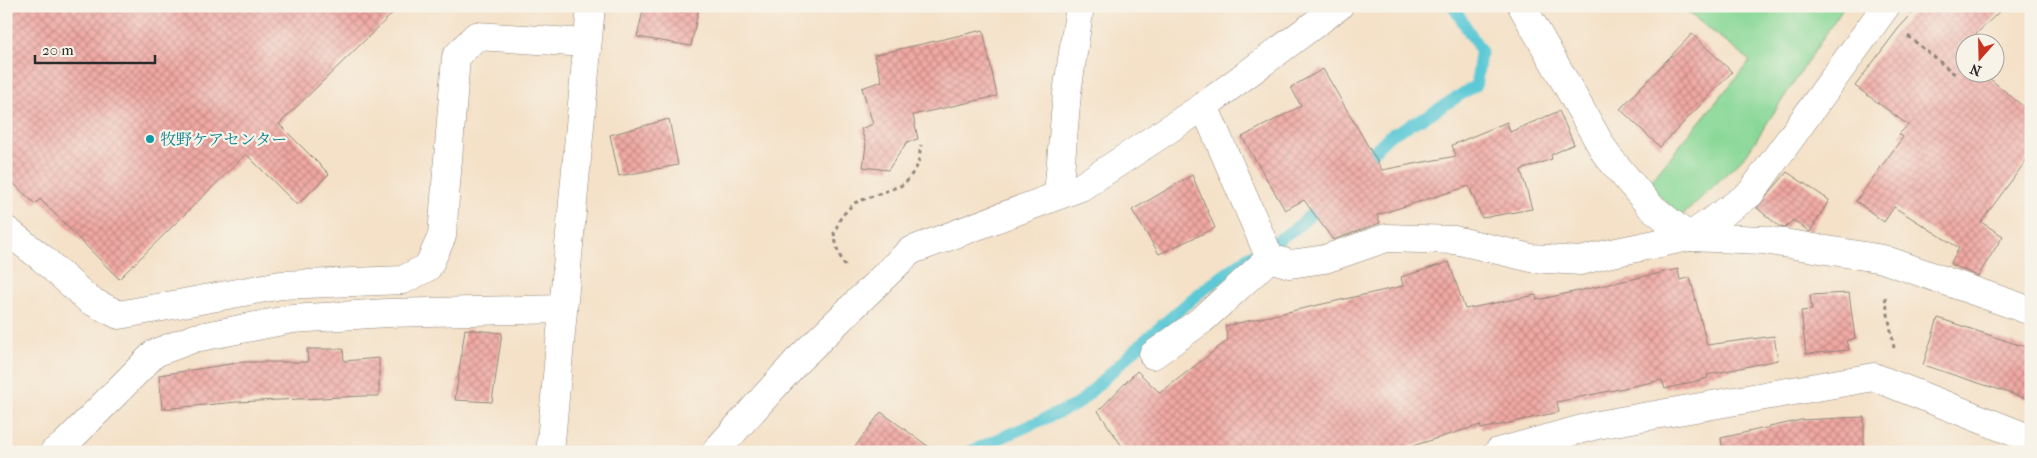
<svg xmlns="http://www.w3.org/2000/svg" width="2037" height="458" viewBox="0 0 2037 458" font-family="'IM FELL French Canon','Noto Serif JP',serif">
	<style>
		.garden { fill: #89d897; stroke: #5a8261 }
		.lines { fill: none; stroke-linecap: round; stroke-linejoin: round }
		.stream { stroke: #5dc9d6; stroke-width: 12 }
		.building { fill: url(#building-cross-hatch) }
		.minor-casing { stroke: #90867a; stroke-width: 29 }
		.path { stroke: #90867a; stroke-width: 3; stroke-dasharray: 4 4; stroke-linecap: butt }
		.minor { stroke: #fff; stroke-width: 28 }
		.culture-dot { fill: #0f9aa8; stroke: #f7f3e8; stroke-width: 2 }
		.labels { text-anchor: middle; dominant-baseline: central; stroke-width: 4.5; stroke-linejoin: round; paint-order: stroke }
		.culture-label { font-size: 16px; fill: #0d838f; stroke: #f7f3e8; text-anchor: start }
	</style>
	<defs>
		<pattern id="building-cross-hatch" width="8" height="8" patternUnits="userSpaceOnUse" patternTransform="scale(1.25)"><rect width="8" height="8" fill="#f1a8a3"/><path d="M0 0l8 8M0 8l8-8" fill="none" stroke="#c38985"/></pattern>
	</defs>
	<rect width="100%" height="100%" fill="#f7f3e8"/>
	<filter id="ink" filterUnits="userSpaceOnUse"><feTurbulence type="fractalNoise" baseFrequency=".02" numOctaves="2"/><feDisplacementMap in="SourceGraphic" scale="10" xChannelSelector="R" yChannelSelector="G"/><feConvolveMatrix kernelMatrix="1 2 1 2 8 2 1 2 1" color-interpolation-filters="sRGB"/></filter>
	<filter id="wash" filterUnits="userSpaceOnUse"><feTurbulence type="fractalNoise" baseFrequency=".0096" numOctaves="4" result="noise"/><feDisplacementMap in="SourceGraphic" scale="20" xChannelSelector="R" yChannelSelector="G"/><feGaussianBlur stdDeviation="1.12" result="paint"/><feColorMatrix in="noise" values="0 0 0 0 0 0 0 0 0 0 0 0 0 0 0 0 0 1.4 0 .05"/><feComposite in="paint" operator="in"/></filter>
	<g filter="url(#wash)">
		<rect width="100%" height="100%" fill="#f4e1c8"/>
		<path class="garden" d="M1680,6H1844L1746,155L1682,216L1647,185L1750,61Z"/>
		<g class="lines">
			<g class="stream">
				<path d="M1361,164L1389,136L1432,113L1476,85L1481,51L1453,6"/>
				<path d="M1274,243L1300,225L1324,201"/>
				<path d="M969,452L1078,404L1146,339L1199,293L1251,255"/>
			</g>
		</g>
		<g id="blocks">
			<g class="building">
				<path d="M17,6H400L279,124L329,174L297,205L246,154L119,279L40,199L35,204L6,176V17Z"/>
				<path d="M644,6H699L691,46L637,37Z"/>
				<path d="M1919,6H2005L1968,42H1964V46L1958,53L1964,58V72H1982L2031,113V154L1981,222L2003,236L1978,276L1950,264L1959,248L1894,207L1884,222L1856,201L1903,137L1899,134L1908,125L1855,86L1898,29Z"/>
				<path d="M983,30L997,96L913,115L918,139L907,142L888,170L863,167L866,145L861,129L873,124L862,88L882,81L874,55Z"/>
				<path d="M1692,34L1732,72L1660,147L1620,109Z"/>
				<path d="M1323,69L1382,170L1456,156L1452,145L1507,122L1510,132L1559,111L1574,144L1551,155L1552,159L1521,170L1532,209L1482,218L1469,186L1377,215L1380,223L1333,240L1304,200L1285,210L1242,137L1301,106L1291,87Z"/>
				<path d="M669,119L678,165L619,176L610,135Z"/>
				<path d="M1787,172L1829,200L1810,232L1793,220L1785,228L1780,227L1757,208Z"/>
				<path d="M1192,175L1215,228L1159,254L1132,210Z"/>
				<path d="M1449,262L1465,309L1536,295L1537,300L1678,269L1680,280L1690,277L1707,345L1774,336L1778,360L1707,375L1708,378L1665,389L1662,380L1557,402L1559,412L1481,429L1480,425L1393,452H1126L1098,411L1137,371L1160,393L1228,340L1225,326L1403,286L1401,277Z"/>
				<path d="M1849,293L1855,338L1846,341L1849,350L1806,354L1801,311L1812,310L1810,295Z"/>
				<path d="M1938,318L2031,349V400L1923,365Z"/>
				<path d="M465,329L502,333L492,402L455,400Z"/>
				<path d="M307,349H343L344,361L379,358V396H363L237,402L162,409L159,375L243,362H308Z"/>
				<path d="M881,412L936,452H851Z"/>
				<path d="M1864,417V452H1723L1721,438L1801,420Z"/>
			</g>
		</g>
	</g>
	<g filter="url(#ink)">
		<use href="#blocks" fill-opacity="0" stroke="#90867a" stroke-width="1"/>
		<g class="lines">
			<g class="minor-casing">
				<g id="minor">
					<path d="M1522,6L1606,154L1650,206L1689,237L1764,240L1883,259L2031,311"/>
					<path d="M1204,106L1270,258L1290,264L1325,259L1386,238L1455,240L1531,258L1581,261L1607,254L1689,237L1750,194L1886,6"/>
					<path d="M1058,195L1067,93L1080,6"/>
					<path d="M6,230L42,258L89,300L119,315L281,285L403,280L428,267L442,236L456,57L476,36L587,43"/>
					<path d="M1153,355L1202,320L1270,258"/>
					<path d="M54,452L63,446L155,353L195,338L292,319L387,313L563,309"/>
					<path d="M550,452L591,6"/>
					<path d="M715,452L797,361L910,251L1081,187L1204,106L1339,6"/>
					<path d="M1498,452L1597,425L1874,377L2031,439"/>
				</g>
			</g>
			<g class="path">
				<path d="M1908,36L1956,75"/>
				<path d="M845,266L838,252L834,233L841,217L854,203L905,184L918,165L921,145"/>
				<path d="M1885,297L1894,348"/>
			</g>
			<use href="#minor" class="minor"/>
		</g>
	</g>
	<circle class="culture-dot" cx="150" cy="139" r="5"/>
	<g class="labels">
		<g class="culture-label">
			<text x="160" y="139">牧野ケアセンター</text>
		</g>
	</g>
	<rect width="2037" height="458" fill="none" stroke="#f7f3e8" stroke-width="25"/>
	<g transform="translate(1980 58) rotate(200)"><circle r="24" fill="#f7f3e8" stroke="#a5a39c"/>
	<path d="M0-4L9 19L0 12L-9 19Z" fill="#c8321e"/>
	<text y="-8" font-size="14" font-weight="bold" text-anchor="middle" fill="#2b2b2b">N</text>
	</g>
	<path d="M35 55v8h120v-8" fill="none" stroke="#2b2b2b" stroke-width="2.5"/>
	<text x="42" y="55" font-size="15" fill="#2b2b2b" stroke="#f7f3e8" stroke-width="4" paint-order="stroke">20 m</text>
</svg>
